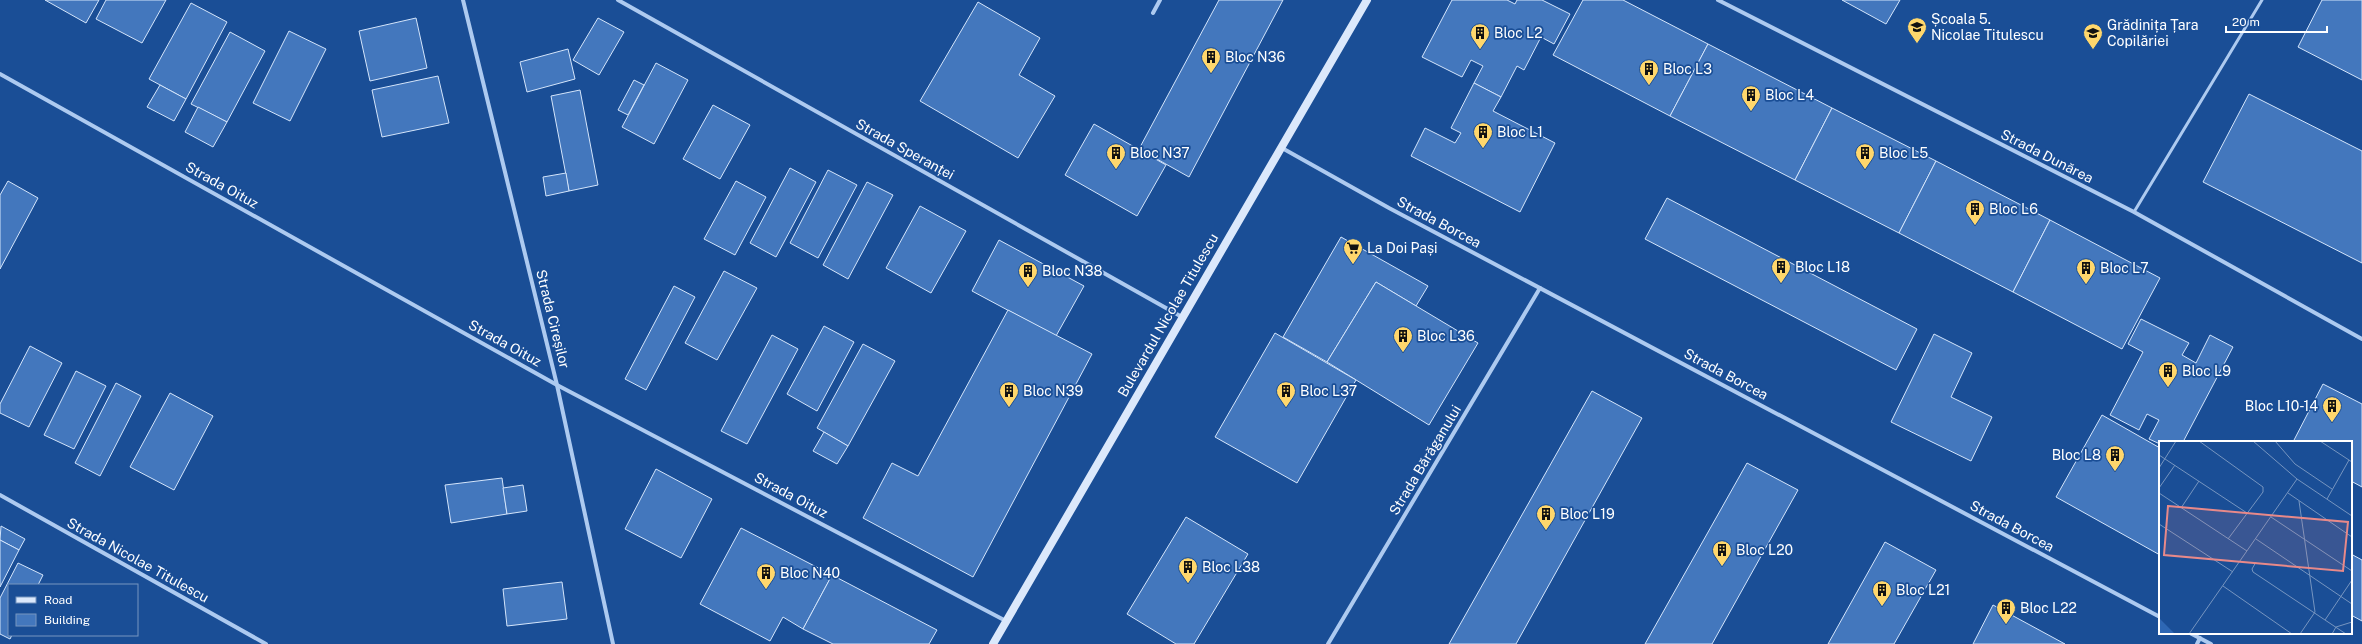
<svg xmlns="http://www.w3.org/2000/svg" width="2362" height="644" viewBox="0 0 2362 644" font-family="'Public Sans',sans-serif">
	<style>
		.building { fill: #4377bd; stroke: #d4e5fb }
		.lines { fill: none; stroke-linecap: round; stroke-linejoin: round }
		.service { stroke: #adcaf0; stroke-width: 3 }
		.minor { stroke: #adcaf0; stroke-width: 4 }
		.secondary { stroke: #dbe8fb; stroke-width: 8 }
		.labels { text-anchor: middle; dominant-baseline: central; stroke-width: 3.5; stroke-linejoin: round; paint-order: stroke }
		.poi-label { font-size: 14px; fill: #fff; stroke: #1a4e96; text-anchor: start }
		.street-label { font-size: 14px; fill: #fff; stroke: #1a4e96 }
		.inset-road { fill: none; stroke: #7695c0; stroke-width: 1 }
		.view { fill: #e88989; fill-opacity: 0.15; stroke: #e88989; stroke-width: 2 }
		.inset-edge { fill: none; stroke: #fff; stroke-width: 2 }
	</style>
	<rect width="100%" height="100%" fill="#1a4e96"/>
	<g class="building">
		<path d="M45,0H99L86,23Z"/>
		<path d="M106,0H166L142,43L96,19Z"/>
		<path d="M1219,0H1283L1189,177L1139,149Z"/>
		<path d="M1452,0H1507L1515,4L1517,0H1542L1570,14L1554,44L1541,37L1524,70L1517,66L1501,97L1474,83L1483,66L1471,60L1462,77L1422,57Z"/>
		<path d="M1583,0H1623L1708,44L1670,116L1553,55Z"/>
		<path d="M1842,0H1900L1886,24Z"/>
		<path d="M2322,0H2362V80L2298,47Z"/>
		<path d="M978,2L1040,38L1019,75L1055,96L1018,158L920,101Z"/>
		<path d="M191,3L227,22L186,99L149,79Z"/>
		<path d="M416,18L427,68L370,81L359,31Z"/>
		<path d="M598,18L624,32L599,75L573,60Z"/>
		<path d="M289,31L326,49L290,121L253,103Z"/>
		<path d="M230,32L265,51L227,122L191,104Z"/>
		<path d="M1708,44L1832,108L1795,180L1670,116Z"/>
		<path d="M568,49L575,79L527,92L520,62Z"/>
		<path d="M656,63L688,80L654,144L622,127Z"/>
		<path d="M438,76L449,123L382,137L372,90Z"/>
		<path d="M634,80L644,85L628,115L618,110Z"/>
		<path d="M1474,83L1501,97L1493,111L1555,143L1520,212L1411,156L1425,128L1455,143L1461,133L1451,128Z"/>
		<path d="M160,85L186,99L174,121L147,107Z"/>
		<path d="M580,90L598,185L569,191L551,96Z"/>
		<path d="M2249,94L2362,151V263L2203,182Z"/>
		<path d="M713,105L750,125L720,179L683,159Z"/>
		<path d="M198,107L227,122L213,147L185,132Z"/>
		<path d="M1832,108L1936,161L1899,233L1795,180Z"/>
		<path d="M1094,124L1166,165L1137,216L1065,175Z"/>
		<path d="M1936,161L2050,220L2013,292L1899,233Z"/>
		<path d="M790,168L816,182L776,257L750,243Z"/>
		<path d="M828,170L857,185L818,258L790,243Z"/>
		<path d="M566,173L569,191L546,196L543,177Z"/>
		<path d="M8,181L38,198L0,269V195Z"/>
		<path d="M736,181L766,197L735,255L704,239Z"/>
		<path d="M867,182L893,195L848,279L823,265Z"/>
		<path d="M1667,198L1917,329L1896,370L1645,239Z"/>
		<path d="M920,206L966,231L931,293L886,268Z"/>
		<path d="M2050,220L2160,278L2122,349L2013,292Z"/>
		<path d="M1341,237L1428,286L1416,306L1376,282L1327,362L1283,337Z"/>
		<path d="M999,240L1084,286L1056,336L972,291Z"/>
		<path d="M724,271L757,288L717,360L685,343Z"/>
		<path d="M1376,282L1478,343L1429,425L1327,362Z"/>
		<path d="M674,286L695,297L646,390L625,379Z"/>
		<path d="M1008,310L1092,354L973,577L863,518L892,463L918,476Z"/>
		<path d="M2141,319L2189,343L2182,355L2196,363L2210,335L2233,347L2183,442H2160V444L2149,439L2159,420L2147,414L2139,430L2110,415L2143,352L2128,344Z"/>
		<path d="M824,326L854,342L817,411L787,394Z"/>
		<path d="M1275,333L1356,380L1297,483L1215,437Z"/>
		<path d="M1934,334L1972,353L1951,397L1992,417L1971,461L1891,422Z"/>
		<path d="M772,335L798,349L747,444L721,431Z"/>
		<path d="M863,344L895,361L848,446L817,428Z"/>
		<path d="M30,346L62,363L29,427L0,413V404Z"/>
		<path d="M76,371L106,386L74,449L44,435Z"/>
		<path d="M116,383L141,396L100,476L75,463Z"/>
		<path d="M2323,384L2362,404V487L2351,481V442H2293Z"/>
		<path d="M1592,391L1642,418L1516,644H1449Z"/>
		<path d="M170,393L213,416L174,490L130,467Z"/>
		<path d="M2102,415L2160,448V555L2056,497Z"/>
		<path d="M824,432L848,446L837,464L813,451Z"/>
		<path d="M1747,463L1798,490L1712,644H1645Z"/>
		<path d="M656,469L712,499L681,558L625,529Z"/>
		<path d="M502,478L507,514L451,523L445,485Z"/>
		<path d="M523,485L527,511L507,514L503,488Z"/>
		<path d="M1186,517L1248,554L1194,644H1176L1127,614Z"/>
		<path d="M1,526L25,539L19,550L0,540Z"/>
		<path d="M741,528L832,575L803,629L783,617L770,641L700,604Z"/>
		<path d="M0,540L19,550L0,587Z"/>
		<path d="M1885,542L1936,570L1894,644H1828Z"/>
		<path d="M2351,554L2362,560V621L2351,615Z"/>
		<path d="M18,563L43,575L38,585H9V635H12L10,639L0,634V598Z"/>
		<path d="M832,575L937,630L929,644H833L803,629Z"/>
		<path d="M562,582L567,619L507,626L503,589Z"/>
		<path d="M1993,605L2065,644H1973Z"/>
	</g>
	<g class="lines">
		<path class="service" d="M2134,212L2262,0"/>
		<g class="minor">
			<path d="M463,0L557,385L613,644"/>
			<path d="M618,0L1182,317"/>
			<path d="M1718,0L2134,212L2362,339"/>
			<path d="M1153,13L1160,0"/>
			<path d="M0,74L557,385L1006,621"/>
			<path d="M1282,148L1389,208L2160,617"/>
			<path d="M0,495L266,644"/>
			<path d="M2190,633L2211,644"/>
			<path d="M1328,644L1540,288"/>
			<path d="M2197,644L2200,638"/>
		</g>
		<path class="secondary" d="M993,644L1367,0"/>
	</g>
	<defs>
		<g id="school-pin" transform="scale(1)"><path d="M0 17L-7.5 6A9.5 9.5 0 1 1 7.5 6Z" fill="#ffd76c" stroke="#1a4e96"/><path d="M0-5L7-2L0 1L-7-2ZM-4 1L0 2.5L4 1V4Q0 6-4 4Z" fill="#111"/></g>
		<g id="building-pin" transform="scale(1)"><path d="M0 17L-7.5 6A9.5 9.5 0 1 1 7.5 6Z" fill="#ffd76c" stroke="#1a4e96"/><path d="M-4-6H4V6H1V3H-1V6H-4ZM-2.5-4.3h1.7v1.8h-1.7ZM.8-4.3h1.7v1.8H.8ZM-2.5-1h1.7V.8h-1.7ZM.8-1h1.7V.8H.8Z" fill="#111"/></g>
		<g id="supermarket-pin" transform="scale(1)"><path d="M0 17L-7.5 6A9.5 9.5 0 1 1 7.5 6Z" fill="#ffd76c" stroke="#1a4e96"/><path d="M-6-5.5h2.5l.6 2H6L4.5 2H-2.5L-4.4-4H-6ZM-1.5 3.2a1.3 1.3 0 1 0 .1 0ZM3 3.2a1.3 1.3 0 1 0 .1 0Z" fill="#111"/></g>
	</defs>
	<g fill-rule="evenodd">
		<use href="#school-pin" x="1917" y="27"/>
		<use href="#building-pin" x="1480" y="33"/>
		<use href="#school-pin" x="2093" y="33"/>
		<use href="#building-pin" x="1211" y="57"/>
		<use href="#building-pin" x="1649" y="69"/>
		<use href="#building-pin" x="1751" y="95"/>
		<use href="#building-pin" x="1483" y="132"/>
		<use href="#building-pin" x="1116" y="153"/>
		<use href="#building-pin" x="1865" y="153"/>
		<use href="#building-pin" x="1975" y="209"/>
		<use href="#supermarket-pin" x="1353" y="248"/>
		<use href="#building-pin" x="1781" y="267"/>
		<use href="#building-pin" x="2086" y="268"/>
		<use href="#building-pin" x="1028" y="271"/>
		<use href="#building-pin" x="1403" y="336"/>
		<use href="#building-pin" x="2168" y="371"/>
		<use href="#building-pin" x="1009" y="391"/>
		<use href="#building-pin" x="1286" y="391"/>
		<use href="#building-pin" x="2332" y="406"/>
		<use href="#building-pin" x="2115" y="455"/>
		<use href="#building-pin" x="1546" y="514"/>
		<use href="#building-pin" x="1722" y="550"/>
		<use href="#building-pin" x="1188" y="567"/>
		<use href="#building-pin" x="766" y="573"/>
		<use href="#building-pin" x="1882" y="590"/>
		<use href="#building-pin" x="2006" y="608"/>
	</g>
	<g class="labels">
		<g class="poi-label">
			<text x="1931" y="19">Școala 5.<tspan x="1931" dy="16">Nicolae Titulescu</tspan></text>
			<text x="2107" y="25">Grădinița Țara<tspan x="2107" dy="16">Copilăriei</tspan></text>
			<text x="1494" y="33">Bloc L2</text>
			<text x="1225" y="57">Bloc N36</text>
			<text x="1663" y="69">Bloc L3</text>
			<text x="1765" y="95">Bloc L4</text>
			<text x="1497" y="132">Bloc L1</text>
			<text x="1130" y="153">Bloc N37</text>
			<text x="1879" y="153">Bloc L5</text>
			<text x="1989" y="209">Bloc L6</text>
			<text x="1367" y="248">La Doi Pași</text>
			<text x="1795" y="267">Bloc L18</text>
			<text x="2100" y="268">Bloc L7</text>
			<text x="1042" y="271">Bloc N38</text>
			<text x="1417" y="336">Bloc L36</text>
			<text x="2182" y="371">Bloc L9</text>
			<text x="1023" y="391">Bloc N39</text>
			<text x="1300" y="391">Bloc L37</text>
			<text x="2318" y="406" text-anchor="end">Bloc L10-14</text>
			<text x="2101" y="455" text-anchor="end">Bloc L8</text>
			<text x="1560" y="514">Bloc L19</text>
			<text x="1736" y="550">Bloc L20</text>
			<text x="1202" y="567">Bloc L38</text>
			<text x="780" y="573">Bloc N40</text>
			<text x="1896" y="590">Bloc L21</text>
			<text x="2020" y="608">Bloc L22</text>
		</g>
		<g class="street-label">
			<text transform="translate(905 149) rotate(29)">Strada Speranței</text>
			<text transform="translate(2047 156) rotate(27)">Strada Dunărea</text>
			<text transform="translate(222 185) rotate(29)">Strada Oituz</text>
			<text transform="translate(1439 222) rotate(28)">Strada Borcea</text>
			<text transform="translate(1168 315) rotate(-60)">Bulevardul Nicolae Titulescu</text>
			<text transform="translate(553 319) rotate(76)">Strada Cireșilor</text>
			<text transform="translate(505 343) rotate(29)">Strada Oituz</text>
			<text transform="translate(1726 374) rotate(28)">Strada Borcea</text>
			<text transform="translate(1425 460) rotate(-59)">Strada Bărăganului</text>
			<text transform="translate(791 495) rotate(28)">Strada Oituz</text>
			<text transform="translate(2012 526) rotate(28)">Strada Borcea</text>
			<text transform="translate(138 560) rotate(29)">Strada Nicolae Titulescu</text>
		</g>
	</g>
	<g transform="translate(2159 441)">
		<rect width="193" height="193" fill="#1a4e96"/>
		<path d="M0,177L16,193H0Z" fill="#2e67b4"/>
		<path class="inset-road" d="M40,0L104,46V51L69,98M94,0L138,38L193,75M116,0L136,23L173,48M161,0L193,21M0,14L88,72M0,27L17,0M0,47L16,24M0,52L88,110M129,52L193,96M168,58L190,19M140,60L156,171L141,193M22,67L40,40M112,76L193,130M0,83L74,131M97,98L193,163M97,121L93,128L94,131L187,193M64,145L133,193M166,179L193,139M30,193L138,38M173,193L177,186L193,181"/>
		<path class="view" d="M9,65L189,81L184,130L5,114Z"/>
		<rect width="193" height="193" class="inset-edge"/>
	</g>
	<rect x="8" y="584" width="130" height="52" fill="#1a4e96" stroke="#7695c0"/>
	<rect x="16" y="597" width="20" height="6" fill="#dbe8fb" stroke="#7695c0"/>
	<text x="44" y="604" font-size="12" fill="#ffffff">Road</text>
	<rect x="16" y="614" width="20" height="12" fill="#4377bd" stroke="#7695c0"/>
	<text x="44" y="624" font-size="12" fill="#ffffff">Building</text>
	<path d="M2226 26v6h101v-6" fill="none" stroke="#ffffff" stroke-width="2"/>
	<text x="2232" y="26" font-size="12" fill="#ffffff" stroke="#1a4e96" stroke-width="3" paint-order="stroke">20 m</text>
</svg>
